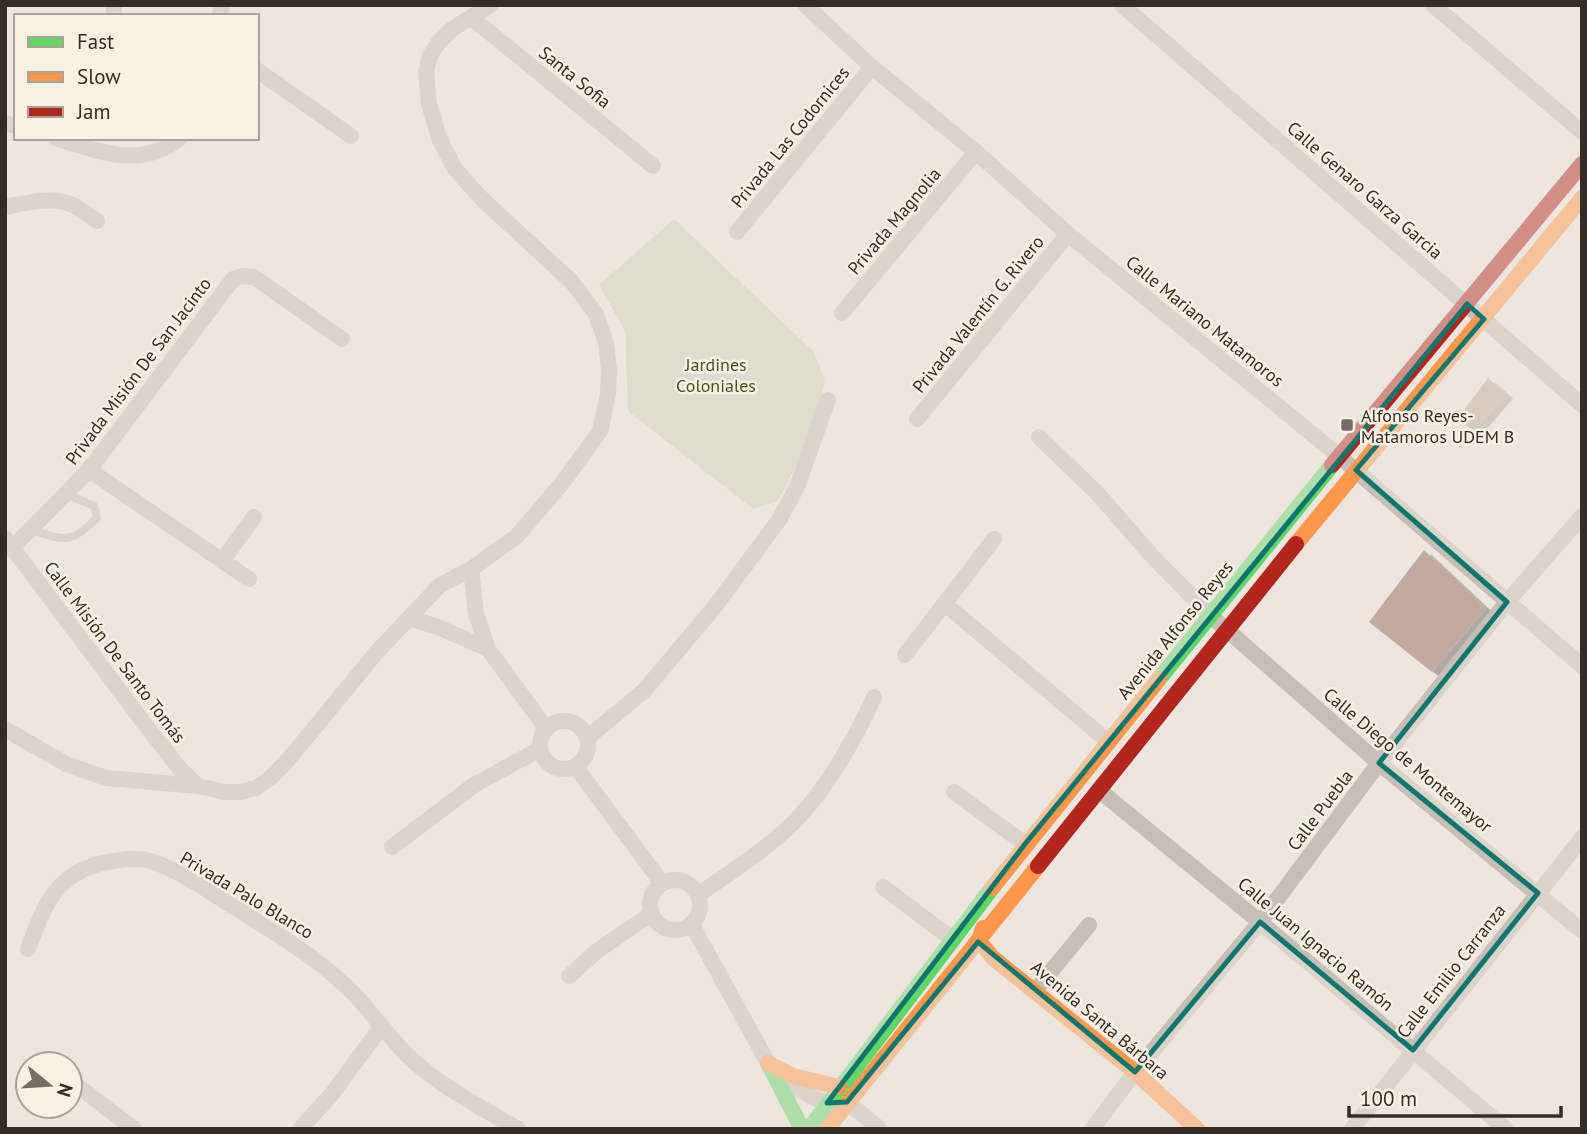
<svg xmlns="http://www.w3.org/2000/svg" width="1587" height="1134" viewBox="0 0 1587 1134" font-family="'PT Sans',sans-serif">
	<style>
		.green { fill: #cdd2b8 }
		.building { fill: #c1ab9f; filter: url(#shadow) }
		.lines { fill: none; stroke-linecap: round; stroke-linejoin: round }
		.lane { stroke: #c5bfb8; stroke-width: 8 }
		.street { stroke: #c5bfb8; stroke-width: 16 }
		.fast { stroke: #63d668; stroke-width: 16 }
		.slow { stroke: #ff974d; stroke-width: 16 }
		.jam { stroke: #b3261e; stroke-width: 16 }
		.marked { fill: none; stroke: #0f766e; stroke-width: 5; stroke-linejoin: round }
		.poi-dot { fill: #766d66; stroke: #faf1e5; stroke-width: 2.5 }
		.labels { text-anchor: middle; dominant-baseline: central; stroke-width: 5; stroke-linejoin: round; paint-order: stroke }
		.street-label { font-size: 18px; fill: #362c26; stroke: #faf1e5 }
		.park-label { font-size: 18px; fill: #435528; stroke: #faf1e5 }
		.poi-label { font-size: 18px; fill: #362c26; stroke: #faf1e5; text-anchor: start }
	</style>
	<defs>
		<filter id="shadow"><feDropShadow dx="7" dy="4.5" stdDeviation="0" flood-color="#0004"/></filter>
	</defs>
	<rect width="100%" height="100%" fill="#ede6de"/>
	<path class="green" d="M674,219L814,352L825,381L821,398L807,444L778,501L753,509L628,411L625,331L599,285Z"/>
	<g class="building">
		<path d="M1488,378L1506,394L1474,431L1457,419Z"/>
		<path d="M1424,550L1486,608L1432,672L1369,622Z"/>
	</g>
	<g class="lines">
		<path class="lane" d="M30,530C66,540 70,545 97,518L94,506L66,494"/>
		<g class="street">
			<path d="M805,5L872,67L976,152L1068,234L1339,456L1582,666"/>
			<path d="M1122,5L1582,405"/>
			<path d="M1433,5L1582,132"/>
			<path d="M113,16L114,5"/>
			<path d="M220,16L222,5"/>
			<path d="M472,18L653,166"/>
			<path d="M257,70L351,136"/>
			<path d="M5,123L16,126"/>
			<path d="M55,138C99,151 140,170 180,138"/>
			<path d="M5,207C25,203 53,196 73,205C81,209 89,216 97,221"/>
			<path d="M737,232L872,67"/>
			<path d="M842,313L976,152"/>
			<path d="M917,419L1068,234"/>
			<path d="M1039,437L1098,494L1153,557L1211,616L1379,763L1582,931"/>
			<path d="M89,470L249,579"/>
			<path d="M5,538L144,723L180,769L198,786"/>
			<path d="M12,548L89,470L233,279L242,276L254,277L342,339"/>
			<path d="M222,561L254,517"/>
			<path d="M471,569L476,614L488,649L546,728"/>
			<path d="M945,604L1109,742"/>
			<path d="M409,618L438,627L488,649"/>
			<path d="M905,655L994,539"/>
			<circle cx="564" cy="745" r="24"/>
			<path d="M5,729L66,764L106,778L198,786L224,792H241L256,788L269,779L288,760L376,653L440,585L471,569L517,536L563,482L600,431L608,394L609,370L606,343L596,314L572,282L482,199L455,169L439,138L429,104L426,71L430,56L438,43L452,29L491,5"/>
			<path d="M587,738L644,691L716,605L779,520L797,487L828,400"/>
			<path d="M575,766L662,883"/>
			<path d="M1100,791L1260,922L1506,1129"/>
			<path d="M954,792L1025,844"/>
			<path d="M392,847L474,785L540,749"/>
			<circle cx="675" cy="905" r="25"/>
			<path d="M883,887L952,939"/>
			<path d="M698,895C732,871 768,849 797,819C827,788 856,737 874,697"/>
			<path d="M692,925L768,1063L789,1083L812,1097L827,1103L847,1102L880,1129"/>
			<path d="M28,949C45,902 59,868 114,861C126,859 139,857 151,861C183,872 211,893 239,910C280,936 321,960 355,995C373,1014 388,1036 407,1055C438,1085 480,1107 518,1129"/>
			<path d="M569,976L597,951L651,914"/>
			<path d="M1035,991L1089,925"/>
			<path d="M70,1080L134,1129"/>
			<path d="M300,1129L331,1095L382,1026"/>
			<path d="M1092,1129L1135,1072L1260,922L1379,763L1507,602L1582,516"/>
			<path d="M1352,1129L1582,838"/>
		</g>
		<g class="fast">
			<path d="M1159,679L1332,465"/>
			<path d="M768,1063L802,1129"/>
			<path d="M809,1129L992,888"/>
		</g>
		<g class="slow">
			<path d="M1296,544L1582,198"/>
			<path d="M992,888L1159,679"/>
			<path d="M983,928L979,941L993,958L1135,1072L1197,1129"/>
			<path d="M768,1063L793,1076L839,1087"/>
			<path d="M827,1129L1038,866"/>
		</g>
		<g class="jam">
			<path d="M1332,465L1582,164"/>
			<path d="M1038,866L1296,544"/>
		</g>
	</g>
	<path d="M0 0H1587V1134H0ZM1467,304L1484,319L1356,470L1507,602L1379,763L1538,893L1413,1050L1260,922L1135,1072L978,942L847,1102L827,1103L1025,844Z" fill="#ede6de" fill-opacity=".55" fill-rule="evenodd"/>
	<path class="marked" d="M1467,304L1484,319L1356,470L1507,602L1379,763L1538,893L1413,1050L1260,922L1135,1072L978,942L847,1102L827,1103L1025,844Z"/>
	<rect class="poi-dot" x="1340" y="418" width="14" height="14" rx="3.5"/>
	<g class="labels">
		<g class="street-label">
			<text transform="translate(575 77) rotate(39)">Santa Sofia</text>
			<text transform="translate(790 137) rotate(-51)">Privada Las Codornices</text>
			<text transform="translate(1365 190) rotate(41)">Calle Genaro Garza Garcia</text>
			<text transform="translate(894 221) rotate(-50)">Privada Magnolia</text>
			<text transform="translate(978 314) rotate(-51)">Privada Valentín G. Rivero</text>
			<text transform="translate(1205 321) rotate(39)">Calle Mariano Matamoros</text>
			<text transform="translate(138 371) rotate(-53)">Privada Misión De San Jacinto</text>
			<text transform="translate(1175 630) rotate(-51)">Avenida Alfonso Reyes</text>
			<text transform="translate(115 652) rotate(53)">Calle Misión De Santo Tomás</text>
			<text transform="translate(1408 760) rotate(40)">Calle Diego de Montemayor</text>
			<text transform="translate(1320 810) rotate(-53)">Calle Puebla</text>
			<text transform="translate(247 895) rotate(31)">Privada Palo Blanco</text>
			<text transform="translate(1316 944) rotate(40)">Calle Juan Ignacio Ramón</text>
			<text transform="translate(1451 971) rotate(-52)">Calle Emilio Carranza</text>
			<text transform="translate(1100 1020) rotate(40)">Avenida Santa Bárbara</text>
		</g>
		<g class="park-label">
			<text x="716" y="364">Jardines<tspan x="716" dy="21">Coloniales</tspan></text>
		</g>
		<g class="poi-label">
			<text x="1361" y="415">Alfonso Reyes-<tspan x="1361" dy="21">Matamoros UDEM B</tspan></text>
		</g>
	</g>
	<rect width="1587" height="1134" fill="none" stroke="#362c26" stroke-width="14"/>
	<rect x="14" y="14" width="245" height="126" fill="#faf1e5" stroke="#aca299" stroke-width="2"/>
	<rect x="28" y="37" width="35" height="10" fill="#63d668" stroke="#aca299" stroke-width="2"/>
	<text x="77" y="49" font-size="21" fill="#362c26">Fast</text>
	<rect x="28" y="72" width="35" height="10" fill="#ff974d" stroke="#aca299" stroke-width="2"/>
	<text x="77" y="84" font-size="21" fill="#362c26">Slow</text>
	<rect x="28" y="107" width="35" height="10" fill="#b3261e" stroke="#aca299" stroke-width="2"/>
	<text x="77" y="119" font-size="21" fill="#362c26">Jam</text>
	<g transform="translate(49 1085) rotate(108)"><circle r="33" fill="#faf1e5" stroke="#aca299" stroke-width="2"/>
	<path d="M0-5L12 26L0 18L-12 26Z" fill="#766d66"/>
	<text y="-10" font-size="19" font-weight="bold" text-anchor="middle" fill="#362c26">N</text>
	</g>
	<path d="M1349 1106v10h212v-10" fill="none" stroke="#362c26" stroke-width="3.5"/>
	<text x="1360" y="1106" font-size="21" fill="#362c26" stroke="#faf1e5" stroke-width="5" paint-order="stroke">100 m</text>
</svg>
